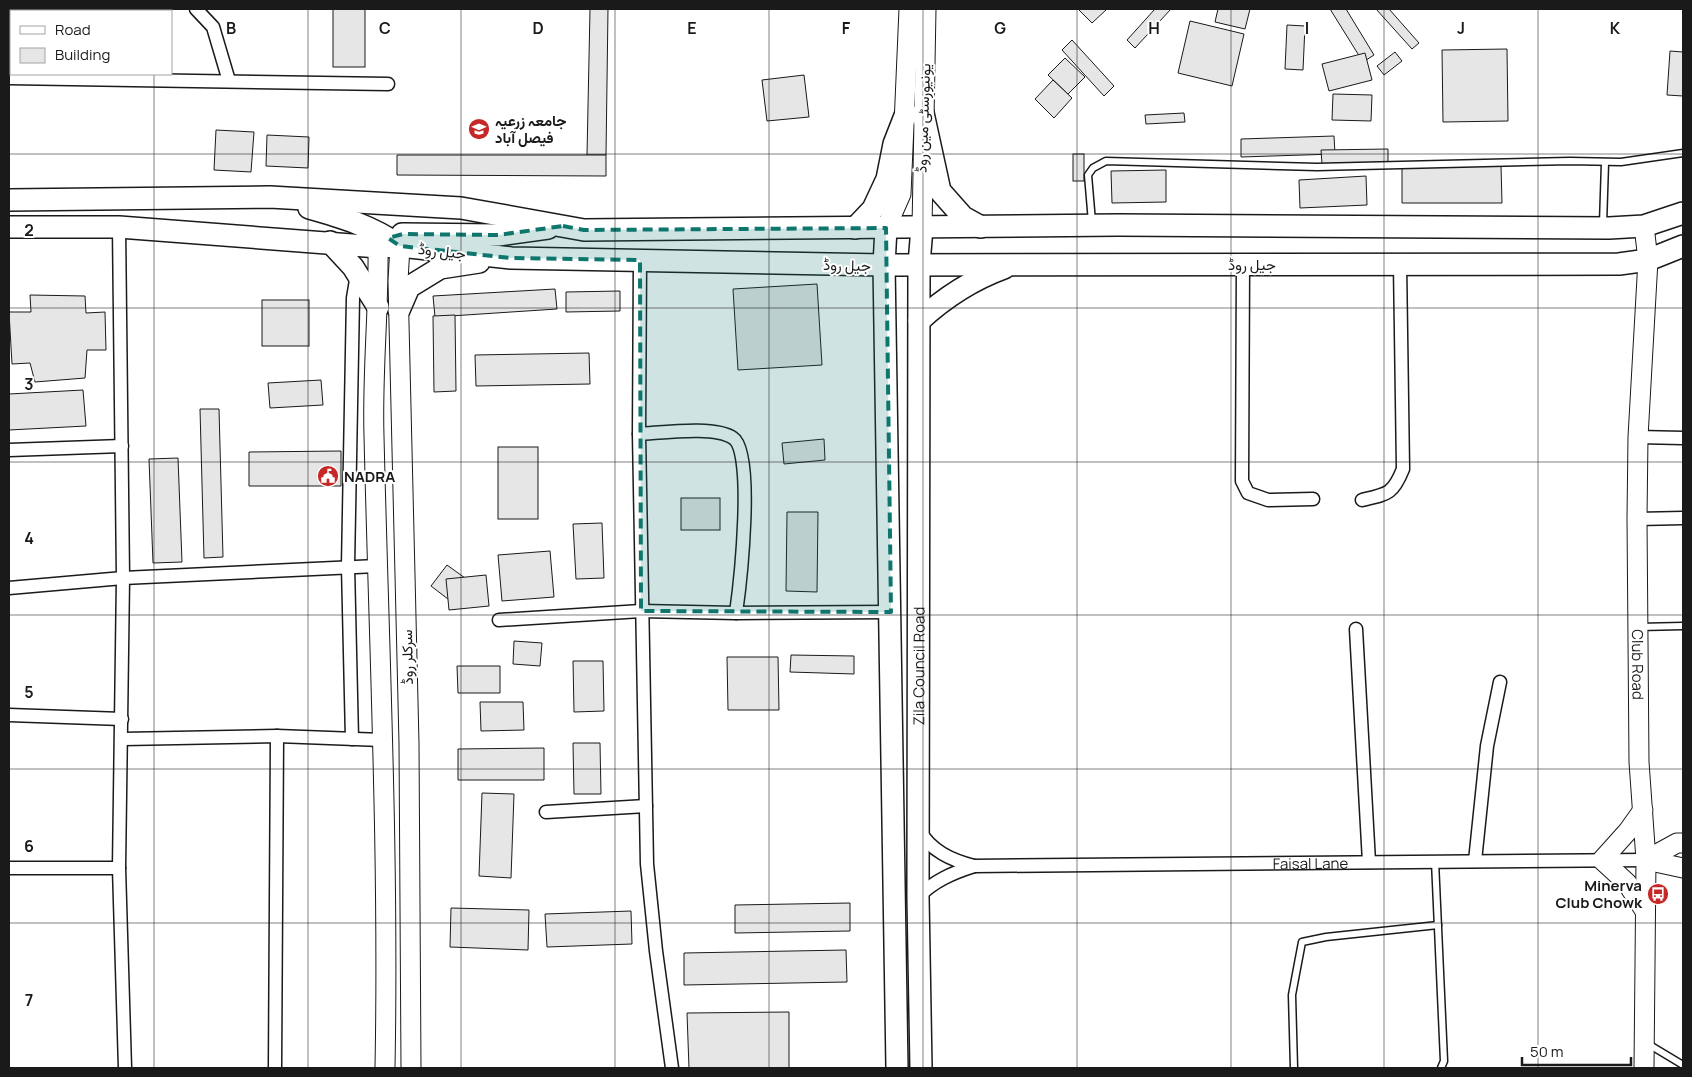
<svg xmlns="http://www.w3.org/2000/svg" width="1692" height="1077" viewBox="0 0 1692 1077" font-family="Manrope,Vazirmatn,sans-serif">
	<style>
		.building { fill: #e6e6e6; stroke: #1a1a1a }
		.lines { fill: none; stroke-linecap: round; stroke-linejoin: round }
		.lane-casing { stroke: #1a1a1a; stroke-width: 9 }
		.street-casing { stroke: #1a1a1a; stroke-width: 15 }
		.secondary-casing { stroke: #1a1a1a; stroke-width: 21 }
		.primary-casing { stroke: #1a1a1a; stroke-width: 24 }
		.lane { stroke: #fff; stroke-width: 6 }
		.street { stroke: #fff; stroke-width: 12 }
		.secondary { stroke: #fff; stroke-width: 19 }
		.primary { stroke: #fff; stroke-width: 21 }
		.marked { fill: #0f766e; fill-opacity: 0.2; stroke: #0f766e; stroke-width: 4; stroke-dasharray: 10 6; stroke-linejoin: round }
		.grid { fill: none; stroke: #1a1a1a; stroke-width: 1; stroke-opacity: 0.55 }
		.labels { text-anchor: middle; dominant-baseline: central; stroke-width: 4; stroke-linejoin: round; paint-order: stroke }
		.street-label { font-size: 15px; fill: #1a1a1a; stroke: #fff }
		.poi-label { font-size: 15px; font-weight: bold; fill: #1a1a1a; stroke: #fff; text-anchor: start }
		.grid-label { font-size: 16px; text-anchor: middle; font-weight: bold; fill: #1a1a1a; stroke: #fff; stroke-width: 4; stroke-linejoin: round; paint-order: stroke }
	</style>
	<rect width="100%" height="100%" fill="#fff"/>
	<g class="building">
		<rect x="333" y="9" width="32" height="58"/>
		<path d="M590,9H608L606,155H587Z"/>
		<path d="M1078,9H1107L1092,23Z"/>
		<path d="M1155,9H1171L1135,48L1127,40Z"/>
		<path d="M1218,9H1250L1245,29L1215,22Z"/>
		<path d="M1330,9H1346L1374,55L1363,62Z"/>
		<path d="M1376,9H1389L1419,43L1412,49Z"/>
		<rect x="9" y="19" width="2" height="23"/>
		<path d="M1190,21L1244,34L1232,86L1178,73Z"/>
		<path d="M1287,25L1305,26L1303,70L1285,69Z"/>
		<path d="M1072,40L1114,86L1104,96L1062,50Z"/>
		<path d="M1507,49L1508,121L1443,122L1442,50Z"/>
		<path d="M1670,51L1683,52V96L1667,95Z"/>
		<path d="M1395,52L1402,61L1384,75L1377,66Z"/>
		<path d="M1365,53L1372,80L1329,91L1322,64Z"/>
		<path d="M1065,58L1085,77L1068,94L1048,75Z"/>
		<path d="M804,75L809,117L767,121L762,80Z"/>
		<path d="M1053,80L1072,98L1054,118L1035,99Z"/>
		<path d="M1333,94L1372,95L1371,121L1332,120Z"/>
		<path d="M1184,113L1185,122L1146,124L1145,115Z"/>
		<path d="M216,130L254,132L251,172L214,170Z"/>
		<path d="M267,135L309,137L308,168L266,166Z"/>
		<path d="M1334,136L1335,154L1241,157V139Z"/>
		<path d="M1388,149V163L1322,164L1321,150Z"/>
		<rect x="1073" y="154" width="11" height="27"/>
		<path d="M397,155H606V176L397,175Z"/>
		<path d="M1402,165H1501L1502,203H1402Z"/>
		<path d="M1166,170V202L1112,203L1111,171Z"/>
		<path d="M1366,176L1367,205L1300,208L1299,180Z"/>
		<path d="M817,284L822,365L738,370L733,289Z"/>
		<path d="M555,289L557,309L435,317L433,296Z"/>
		<path d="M620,291V311L566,312V292Z"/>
		<path d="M30,295L85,296L86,313L105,312L106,350H87L85,378L35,382L30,363L12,364L9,312H31Z"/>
		<rect x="262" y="300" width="47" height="46"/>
		<path d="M455,315L456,391L434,392L433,316Z"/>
		<path d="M589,353L590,384L476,386L475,355Z"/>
		<path d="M321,380L323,405L270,408L268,383Z"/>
		<path d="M83,390L86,426L9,430V394Z"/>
		<path d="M200,409H219L223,557L204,558Z"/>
		<path d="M824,439L825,460L784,464L782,443Z"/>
		<rect x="498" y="447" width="40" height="72"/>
		<path d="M341,451V486H249V452Z"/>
		<path d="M178,458L182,562L153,563L149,459Z"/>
		<rect x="681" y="498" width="39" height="32"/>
		<path d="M787,512H818L817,592L786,591Z"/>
		<path d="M602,523L604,578L576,579L573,524Z"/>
		<path d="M550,551L554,597L502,601L498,555Z"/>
		<path d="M447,565L465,578L448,599L431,586Z"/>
		<path d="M486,575L489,606L449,610L446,579Z"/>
		<path d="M514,641L542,643L540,666L513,664Z"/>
		<path d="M791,655L854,656V674L790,672Z"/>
		<path d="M727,657H778L779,710H728Z"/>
		<path d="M573,661H603L604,711L574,712Z"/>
		<path d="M457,666H500V693H458Z"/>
		<path d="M480,702H523L524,730L481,731Z"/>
		<path d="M573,743H600L601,794H574Z"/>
		<path d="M544,748V780H458V749Z"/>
		<path d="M482,793L514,794L511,878L479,876Z"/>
		<path d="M850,903V931L735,933V905Z"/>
		<path d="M451,908L529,910L528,950L450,947Z"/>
		<path d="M631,911L632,944L547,947L545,914Z"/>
		<path d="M846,950L847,982L684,985V953Z"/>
		<path d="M789,1012V1068H689L687,1013Z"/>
	</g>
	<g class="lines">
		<g class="lane-casing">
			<g id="lane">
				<path d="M1092,222L1088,175L1093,168L1106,161L1317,167L1570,161L1621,162L1683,153"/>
				<path d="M1603,224L1605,163"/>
				<path d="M1639,627L1683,626"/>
				<path d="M1435,861L1444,1061L1441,1068"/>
				<path d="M1648,1044L1683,1065"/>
				<path d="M1294,1068L1292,995L1302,942L1326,937L1438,925"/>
			</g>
		</g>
		<g class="street-casing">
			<g id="street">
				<path d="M196,9L213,27L229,81"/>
				<path d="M9,78L388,84"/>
				<path d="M119,227L123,578L119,868L125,1068"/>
				<path d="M640,260L639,434L647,864L656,951L672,1068"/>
				<path d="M1243,264L1242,481L1248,493L1268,500L1313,499"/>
				<path d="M1638,437L1683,438"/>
				<path d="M9,450L122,446"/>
				<path d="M1362,500C1388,494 1393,494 1403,469L1400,264"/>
				<path d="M1637,519L1683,518"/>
				<path d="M9,588L123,578L377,566"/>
				<path d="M736,613L891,612"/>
				<path d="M499,620L641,611L736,613C740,585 755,452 733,438C715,425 661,433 639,434"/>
				<path d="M1356,629L1369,862"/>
				<path d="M9,715L122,719"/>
				<path d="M123,739L277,736L382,740"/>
				<path d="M352,739L348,566L353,298L357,274"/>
				<path d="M546,812L646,806"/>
				<path id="s1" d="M919,830C931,851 951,860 974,866L1646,860"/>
				<path d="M1475,861L1487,746L1500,682"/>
				<path d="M9,868H119"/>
				<path d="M918,897C934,881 952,873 974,866"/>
				<path d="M275,1068L277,736"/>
			</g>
		</g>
		<g class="secondary-casing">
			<g id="secondary">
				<path id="s2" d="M1644,226L1648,260L1638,437L1637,519L1639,762L1646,860L1644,1068"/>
				<path d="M886,228L901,194L909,9"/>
				<path d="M922,228L926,9"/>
				<path d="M400,246L398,281L409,743L411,1068"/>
				<path d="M378,247C379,310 372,373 374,436C379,647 389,857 385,1068"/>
				<path d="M1643,810L1628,831L1602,860L1627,883L1645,911"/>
				<path d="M1646,860L1677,843H1683"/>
				<path d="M1646,860L1683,868"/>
			</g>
		</g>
		<g class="primary-casing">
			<g id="primary">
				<path d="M923,113L940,191L963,217L981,227"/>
				<path d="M9,200L270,197L461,208L584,230L1118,225L1609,228L1644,226L1683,213"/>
				<path d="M309,208C341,217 372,226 400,246"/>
				<path d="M9,227H119L378,247L400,246L511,258L884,265L1619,264L1648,260L1683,246"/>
				<path d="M855,228L873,209L887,179L894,144L905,116"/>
				<path d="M886,228L884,265L897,1068"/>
				<path d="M402,234L498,235L548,228"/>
				<path d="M330,242L353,267L378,307"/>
				<path d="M399,310L409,287L440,268L479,262"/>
				<path d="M919,321C945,297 971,280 1004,268"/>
				<path id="s3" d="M921,1068L918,897L919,264L922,228"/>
			</g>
		</g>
		<use href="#lane" class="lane"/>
		<use href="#street" class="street"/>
		<use href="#secondary" class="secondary"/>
		<use href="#primary" class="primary"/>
	</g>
	<path class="marked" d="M563,226L584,230L886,228L891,612L641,611L640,260L511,258L400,246L388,238L403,234L498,235Z"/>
	<path class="grid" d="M154,9V11M308,9V1068M461,9V1068M615,9V1068M769,9V1068M923,9V1068M1077,9V1068M1231,9V1068M1384,9V1068M1538,9V1068M154,74V1068M9,154H1683M9,308H1683M9,462H1683M9,615H1683M9,769H1683M9,923H1683"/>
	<defs>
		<g id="university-disc" transform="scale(1.125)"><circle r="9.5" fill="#c62828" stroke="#fff"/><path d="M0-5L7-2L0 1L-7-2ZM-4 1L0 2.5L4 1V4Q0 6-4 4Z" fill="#fff"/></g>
		<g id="civic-disc" transform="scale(1.125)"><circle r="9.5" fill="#c62828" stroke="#fff"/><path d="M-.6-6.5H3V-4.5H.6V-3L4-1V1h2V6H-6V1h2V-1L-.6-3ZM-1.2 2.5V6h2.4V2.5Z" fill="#fff"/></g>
		<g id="bus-disc" transform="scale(1.125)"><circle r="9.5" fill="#c62828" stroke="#fff"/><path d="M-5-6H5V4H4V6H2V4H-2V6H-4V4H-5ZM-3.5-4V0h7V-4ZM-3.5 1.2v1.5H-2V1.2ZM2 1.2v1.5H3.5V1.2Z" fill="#fff"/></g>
	</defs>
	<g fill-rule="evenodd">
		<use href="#university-disc" x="479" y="129"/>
		<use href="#civic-disc" x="328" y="476"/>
		<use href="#bus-disc" x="1658" y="894"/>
	</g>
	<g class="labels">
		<g class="street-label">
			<text transform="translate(923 118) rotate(-88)">یونیورسٹی مین روڈ</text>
			<text transform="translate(442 251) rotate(6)">جیل روڈ</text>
			<text x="1252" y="264">جیل روڈ</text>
			<text transform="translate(847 265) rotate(1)">جیل روڈ</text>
			<text transform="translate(407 657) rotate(-91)">سرکلر روڈ</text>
			<text stroke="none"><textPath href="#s2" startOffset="439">Club Road</textPath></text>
			<text stroke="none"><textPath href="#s3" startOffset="402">Zila Council Road</textPath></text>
			<text stroke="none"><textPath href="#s1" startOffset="404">Faisal Lane</textPath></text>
		</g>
		<g class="poi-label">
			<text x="495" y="120">جامعہ زرعیہ<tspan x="495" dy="17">فیصل آباد</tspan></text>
			<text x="344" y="476">NADRA</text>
			<text x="1642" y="885" text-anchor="end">Minerva<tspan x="1642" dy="17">Club Chowk</tspan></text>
		</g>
	</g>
	<g class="grid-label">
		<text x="231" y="34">B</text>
		<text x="385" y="34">C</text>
		<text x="538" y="34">D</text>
		<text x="692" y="34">E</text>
		<text x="846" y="34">F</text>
		<text x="1000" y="34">G</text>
		<text x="1154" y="34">H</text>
		<text x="1307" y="34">I</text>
		<text x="1461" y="34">J</text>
		<text x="1615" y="34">K</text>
		<text x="29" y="236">2</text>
		<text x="29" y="390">3</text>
		<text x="29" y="544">4</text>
		<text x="29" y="698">5</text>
		<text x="29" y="852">6</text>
		<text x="29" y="1006">7</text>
	</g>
	<rect width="1692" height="1077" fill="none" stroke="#1a1a1a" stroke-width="20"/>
	<rect x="10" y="10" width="162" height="65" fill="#ffffff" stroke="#a3a3a3"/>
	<rect x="20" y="26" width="25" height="8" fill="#ffffff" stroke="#a3a3a3"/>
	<text x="55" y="35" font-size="15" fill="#1a1a1a">Road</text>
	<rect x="20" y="48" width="25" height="15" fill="#e6e6e6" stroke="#a3a3a3"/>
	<text x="55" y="60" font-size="15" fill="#1a1a1a">Building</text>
	<path d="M1522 1057v8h109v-8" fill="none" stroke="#1a1a1a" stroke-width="2.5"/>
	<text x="1530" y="1057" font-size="15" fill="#1a1a1a" stroke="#ffffff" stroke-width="4" paint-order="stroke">50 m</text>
</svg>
